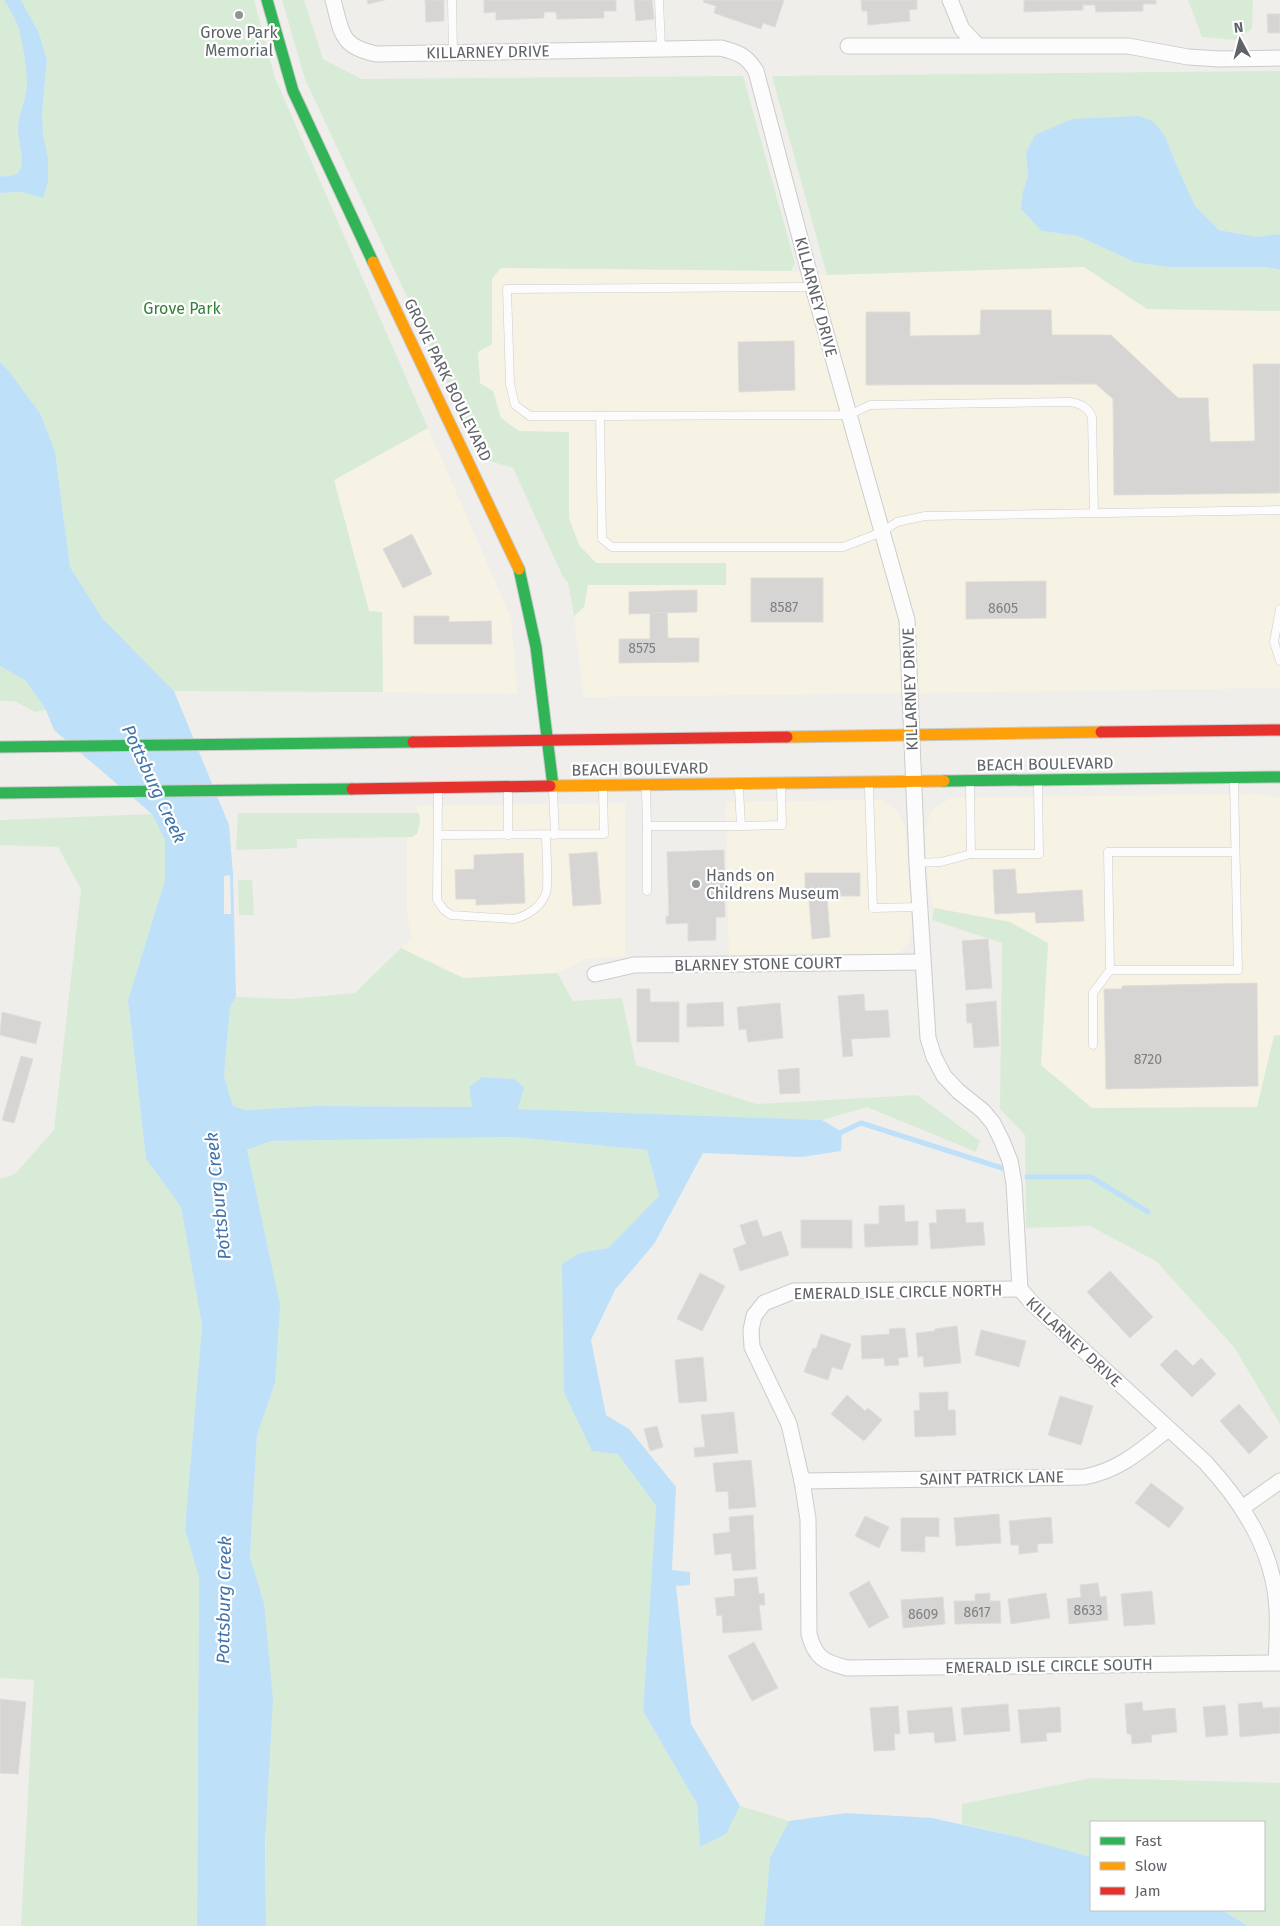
<svg xmlns="http://www.w3.org/2000/svg" width="1280" height="1926" viewBox="0 0 1280 1926" font-family="'Fira Sans',sans-serif">
	<style>
		.commercial { fill: #f7f3e4 }
		.green { fill: #d8ebd6 }
		.water { fill: #bfe0f9 }
		.pier { fill: #efeeea }
		.lines { fill: none; stroke-linecap: round; stroke-linejoin: round }
		.stream { stroke: #bfe0f9; stroke-width: 5 }
		.building { fill: #d6d5d3; stroke: #deddd9 }
		.lane-casing { stroke: #cbcccc; stroke-width: 9 }
		.street-casing { stroke: #cbcccc; stroke-width: 17 }
		.fast-casing { stroke: #cacacb; stroke-width: 13 }
		.slow-casing { stroke: #cacacb; stroke-width: 13 }
		.jam-casing { stroke: #cacacb; stroke-width: 13 }
		.lane { stroke: #fdfcfc; stroke-width: 8 }
		.street { stroke: #fdfcfc; stroke-width: 15 }
		.fast { stroke: #30b455; stroke-width: 11 }
		.slow { stroke: #ff9f0a; stroke-width: 11 }
		.jam { stroke: #e5322d; stroke-width: 11 }
		.poi-dot { fill: #919496; stroke: #fff; stroke-width: 2 }
		.labels { text-anchor: middle; dominant-baseline: central; stroke-width: 4.5; stroke-linejoin: round; paint-order: stroke }
		.number-label { font-size: 14px; fill: #7e8184 }
		.poi-label { font-size: 16px; fill: #5f6368; stroke: #fff }
		.street-label { font-size: 16px; fill: #5f6368; stroke: #fff }
		.park-label { font-size: 16px; fill: #348238; stroke: #fff }
		.water-label { font-size: 18px; font-style: italic; fill: #4174aa; stroke: #fff }
	</style>
	<rect width="100%" height="100%" fill="#efeeea"/>
	<g class="commercial">
		<path d="M1084,267L1147,309L1280,311V688L584,697L574,616L584,607L588,585H725L726,563H596L579,545L569,518V432H519L501,418L493,391L480,383L478,351L492,344V279L500,268L791,271L827,275Z"/>
		<path d="M428,428L511,618L517,694L383,692L382,612L369,611L334,480Z"/>
		<path d="M1260,794L1280,798V1035L1274,1036L1257,1107L1092,1108L1041,1065L1048,943L1010,922L934,908L928,885L925,830L932,810L951,798Z"/>
		<path d="M881,800L897,810L905,826L912,925L909,941L901,952L892,954L796,953L729,956L726,802Z"/>
		<path d="M625,803V956L586,959L557,973L463,978L401,948L412,938L407,912V837H412L419,813L416,806Z"/>
	</g>
	<g class="green">
		<path d="M0,0H4C9,8 14,16 17,24C22,35 27,72 27,85C26,101 17,116 18,131C19,150 33,180 0,176Z"/>
		<path d="M21,0H254L275,78L428,428L334,480L369,611L382,612L383,692L174,691L103,619L70,567L55,451L40,413L8,370L0,362V193L21,192L43,198L42,113L47,60L39,33Z"/>
		<path d="M282,0H304L323,59L361,79L743,76L795,263L791,271L501,268L492,279V344L478,352L480,383L493,391L501,418L519,431L569,432V518L579,545L596,563H726V585H588L584,607L574,616L568,582L563,577L513,468L483,459L305,79Z"/>
		<path d="M1188,0H1253L1252,29L1235,40L1202,37Z"/>
		<path d="M1280,71V234L1257,237L1219,230L1195,206L1176,164L1165,136L1026,153L1028,177L1023,191L1042,231L1078,236L1134,262L1267,267L1280,270V311L1147,309L1084,267L827,275L772,76Z"/>
		<path d="M0,666L26,681L46,710L35,712L14,701H0Z"/>
		<path d="M238,813H419L420,822L417,834L412,837L297,839V848L236,850Z"/>
		<path d="M152,814L165,840V880L128,1000L146,1159L181,1207L202,1325L185,1529L199,1578L197,1926H21L34,1680L0,1678V1179L15,1174L54,1130L81,889L58,847L0,845V820Z"/>
		<path d="M238,880H252L254,915H239Z"/>
		<path d="M934,908L1010,922L1048,943L1041,1065L1092,1108L1257,1107L1274,1036L1280,1035V1424L1234,1347L1156,1261L1090,1226L1026,1228L1025,1135L1000,1109L1002,943L932,920Z"/>
		<path d="M401,948L463,978L557,973L573,1001L622,998L636,1065L756,1104L917,1095L980,1141L976,1152L867,1107L822,1120L518,1109L514,1079L482,1077L469,1087L473,1107L316,1106L246,1110L233,1106L224,1076L230,1007L236,997L292,999L355,993Z"/>
		<path d="M514,1137L647,1150L659,1196L608,1248L579,1253L564,1392L618,1454L656,1506L643,1711L697,1804L700,1847L726,1834L740,1806L789,1821L770,1858L764,1926H266L264,1603L250,1557L257,1435L275,1383L247,1150L271,1141Z"/>
		<path d="M1092,1778L1280,1783V1926H1248L1222,1910H1264V1822H1091V1857L1018,1837L962,1824V1804Z"/>
	</g>
	<g class="water">
		<path d="M4,0H21L39,33L47,60L42,113L43,135L48,158V181L43,198L21,192L0,193V176C33,180 19,150 18,131C17,116 26,101 27,85C27,72 22,35 17,24C14,16 9,8 4,0Z"/>
		<path d="M1138,116L1153,121L1165,136L1176,164L1195,206L1219,230L1257,237L1280,234V270L1267,267H1169L1134,262L1078,236L1042,231L1021,209L1023,191L1028,177L1026,153L1035,135L1072,119Z"/>
		<path d="M0,362L8,370L40,413L55,451L70,567L103,619L174,691L229,825L233,874L236,997L230,1007L224,1076L233,1106L246,1110L316,1106L472,1107L469,1087L482,1077L514,1079L524,1087L518,1109L822,1120L842,1132L841,1151L802,1157L703,1153L654,1244L615,1290L591,1340L606,1415L629,1429L676,1487L672,1570L690,1572V1585L676,1586L691,1724L740,1806L726,1834L700,1847L697,1804L643,1711L656,1506L618,1454L592,1451L564,1392L562,1264L579,1253L608,1248L659,1196L647,1150L514,1137L271,1141L247,1150L280,1305L275,1383L257,1435L250,1557L264,1603L273,1699L265,1842L266,1926H197L199,1578L185,1529L202,1325L181,1207L146,1159L128,1000L165,880V840L152,814L54,730L46,710L26,681L0,666Z"/>
		<path d="M846,1813L932,1818L1018,1837L1091,1857V1910H1222L1248,1926H764L770,1858L789,1821Z"/>
	</g>
	<path class="pier" d="M230,875L231,914H224V876Z"/>
	<g class="lines">
		<g class="stream">
			<path d="M842,1132L861,1123L1002,1168"/>
			<path d="M1027,1177H1091L1148,1212"/>
		</g>
	</g>
	<g class="building">
		<path d="M367,0H385L368,4Z"/>
		<path d="M425,0H444V21L426,22Z"/>
		<path d="M484,0H616V11H604V18L557,19L556,12H544V18L496,20V12L484,13Z"/>
		<path d="M634,0H652L654,19L636,21Z"/>
		<path d="M704,0H784L775,27L763,23L761,29L714,13L716,6L703,2Z"/>
		<path d="M861,0H917V9L909,10L910,21L868,25L867,11H862Z"/>
		<path d="M1024,0H1156V4H1143V11L1096,12L1095,5H1083V10L1024,12Z"/>
		<path d="M1267,14H1280V33H1268Z"/>
		<path d="M981,310H1051L1052,335H1111L1178,398H1208L1210,442L1255,441L1253,364H1280V493L1114,495L1113,399L1096,384L866,385V312H910V336L980,335Z"/>
		<path d="M794,341L795,390L739,392L738,342Z"/>
		<path d="M412,534L432,574L403,588L383,549Z"/>
		<rect x="751" y="578" width="72" height="44"/>
		<path d="M1046,581V618L966,619V582Z"/>
		<path d="M697,590V612L629,614V592Z"/>
		<path d="M667,612L668,638H699V662L619,663V639H650V613Z"/>
		<path d="M414,616H449V622L491,621L492,644H414Z"/>
		<path d="M724,850L725,917H716V940L688,941V923L666,924V916H669L667,852Z"/>
		<path d="M597,852L601,904L573,906L569,854Z"/>
		<path d="M523,853L525,903L476,905V899H456L455,870L474,869V855Z"/>
		<path d="M1015,869L1017,894L1082,890L1084,921L1036,923L1035,912L995,914L993,870Z"/>
		<rect x="805" y="873" width="55" height="23"/>
		<path d="M827,897L830,937L812,939L809,899Z"/>
		<path d="M988,939L992,988L966,990L962,941Z"/>
		<path d="M1257,983L1258,1086L1106,1089L1104,989H1122V986Z"/>
		<path d="M637,989H650V1002H679V1042H637Z"/>
		<path d="M864,994L865,1011L888,1010L890,1037L851,1039L853,1056L843,1057L838,996Z"/>
		<path d="M996,1001L999,1046L974,1048L972,1023H967L966,1004Z"/>
		<path d="M723,1002L724,1026L687,1027V1004Z"/>
		<path d="M780,1003L783,1038L748,1042L746,1029L739,1030L737,1007Z"/>
		<path d="M2,1012L41,1022L36,1044L0,1035Z"/>
		<path d="M21,1056L33,1059L14,1123L2,1120Z"/>
		<path d="M799,1068L800,1093L780,1094L778,1070Z"/>
		<path d="M904,1205L905,1222L918,1221V1245L865,1247L864,1224H879V1206Z"/>
		<path d="M965,1209L966,1223L983,1222L985,1245L931,1249L929,1223H937L936,1210Z"/>
		<path d="M757,1220L763,1237L781,1231L789,1255L740,1271L733,1249L746,1244L740,1225Z"/>
		<rect x="801" y="1220" width="51" height="28"/>
		<path d="M1110,1271L1153,1317L1130,1338L1087,1292Z"/>
		<path d="M700,1273L725,1286L702,1331L677,1319Z"/>
		<path d="M957,1326L961,1363L924,1367L923,1356L918,1357L916,1333L935,1331V1329Z"/>
		<path d="M905,1328L908,1357L898,1358L899,1365L885,1366L884,1358L862,1359L861,1336L890,1334L889,1329Z"/>
		<path d="M981,1330L1026,1341L1019,1367L975,1355Z"/>
		<path d="M821,1334L851,1344L842,1370L832,1367L828,1380L804,1372L813,1348L816,1349Z"/>
		<path d="M1176,1349L1193,1366L1201,1358L1216,1374L1192,1397L1160,1365Z"/>
		<path d="M703,1357L707,1401L679,1403L675,1360Z"/>
		<path d="M948,1392V1410H955L956,1435L915,1437L914,1411L920,1410L919,1393Z"/>
		<path d="M847,1395L865,1411L868,1408L882,1420L864,1441L831,1414Z"/>
		<path d="M1060,1396L1093,1406L1081,1445L1048,1435Z"/>
		<path d="M1239,1404L1268,1437L1249,1454L1220,1421Z"/>
		<path d="M734,1412L738,1453L695,1457L694,1448L705,1447L701,1415Z"/>
		<path d="M657,1426L663,1447L650,1451L644,1429Z"/>
		<path d="M751,1460L756,1507L729,1509L728,1491L716,1492L713,1463Z"/>
		<path d="M1151,1483L1184,1508L1169,1528L1135,1503Z"/>
		<path d="M999,1514L1001,1543L956,1546L954,1518Z"/>
		<path d="M753,1515L756,1569L733,1571L731,1553L715,1555L713,1534L730,1532L729,1517Z"/>
		<path d="M865,1516L889,1527L879,1548L855,1536Z"/>
		<path d="M1051,1517L1053,1543L1037,1544L1038,1552L1019,1554V1545H1011L1009,1521Z"/>
		<path d="M901,1518H939V1537L925,1536V1552L901,1551Z"/>
		<path d="M757,1577L759,1594L764,1593L765,1605H759L762,1630L723,1633L722,1615L717,1616L715,1598L735,1596L734,1579Z"/>
		<path d="M869,1581L889,1617L869,1628L849,1593Z"/>
		<path d="M1098,1583L1100,1597L1106,1596L1108,1620L1069,1624L1067,1599L1081,1597L1080,1585Z"/>
		<path d="M1152,1591L1155,1624L1124,1626L1121,1594Z"/>
		<path d="M990,1593V1601H1000L1001,1623L955,1624L954,1601H975V1594Z"/>
		<path d="M1046,1593L1050,1618L1011,1624L1008,1599Z"/>
		<path d="M943,1597L945,1624L903,1628L901,1600Z"/>
		<path d="M754,1642L778,1688L752,1701L728,1656Z"/>
		<path d="M0,1699L26,1702L18,1774L0,1773Z"/>
		<path d="M1142,1702L1143,1711L1175,1708L1177,1732L1151,1735L1152,1742L1132,1744L1131,1734H1127L1125,1704Z"/>
		<path d="M1262,1702L1263,1708L1280,1707V1733L1240,1737L1238,1704Z"/>
		<path d="M1008,1704L1010,1731L964,1735L961,1708Z"/>
		<path d="M1225,1705L1228,1735L1206,1737L1203,1707Z"/>
		<path d="M898,1706L900,1734H894L895,1750L874,1751L870,1708Z"/>
		<path d="M952,1707L956,1741L935,1743L934,1732L909,1734L907,1711Z"/>
		<path d="M1060,1707L1061,1732L1046,1733L1047,1741L1021,1743L1018,1710Z"/>
	</g>
	<g class="lines">
		<g class="lane-casing">
			<g id="lane">
				<path d="M452,0L453,52"/>
				<path d="M659,0L661,49"/>
				<path d="M813,287L507,289L510,384L515,405L530,416H600L602,539L612,547H843L882,532L897,522L925,516L1280,510"/>
				<path d="M600,416L849,415L870,405L1070,402C1081,404 1088,407 1092,417L1094,513"/>
				<path d="M1280,609L1274,642L1280,661"/>
				<path d="M970,786L971,854H1039L1038,784"/>
				<path d="M869,788L873,908L920,907"/>
				<path d="M739,789L741,826L782,825L781,787"/>
				<path d="M553,790L555,835"/>
				<path d="M646,790L647,826H741"/>
				<path d="M508,792V835"/>
				<path d="M438,793L437,900L444,910L451,915L514,919C527,916 541,907 546,893C549,884 546,847 546,835"/>
				<path d="M438,835L604,834L603,789"/>
				<path d="M917,863L941,862L971,854"/>
				<path d="M647,891V826"/>
				<path d="M1110,970L1108,852H1235"/>
				<path d="M1093,1045V993L1110,970H1238L1234,782"/>
			</g>
		</g>
		<g class="street-casing">
			<g id="street">
				<path d="M333,0C342,32 339,46 376,54L721,48C739,53 746,55 756,71L813,287L907,620L917,863L928,1038L934,1057L944,1076L958,1091L983,1111L993,1123L1002,1141L1010,1161L1014,1183L1020,1289L1033,1304L1205,1462C1243,1503 1274,1551 1277,1609C1278,1627 1277,1645 1276,1663"/>
				<path d="M950,0L962,29L977,45"/>
				<path d="M848,46H1128L1188,57L1220,59L1280,58"/>
				<path d="M595,974L634,965L922,962"/>
				<path d="M1020,1289L794,1291L764,1303L754,1316L751,1330L752,1347L789,1424L802,1481L808,1519L809,1634C815,1658 824,1662 847,1668L1280,1663"/>
				<path d="M802,1481L1084,1477C1120,1470 1140,1451 1168,1429"/>
				<path d="M1242,1508L1280,1481"/>
			</g>
		</g>
		<g class="fast-casing">
			<g id="fast">
				<path d="M267,0L293,91L373,262"/>
				<path d="M519,569L536,647L553,786"/>
				<path d="M0,747L413,742"/>
				<path d="M944,781L1280,777"/>
				<path d="M0,793L352,789"/>
			</g>
		</g>
		<g class="slow-casing">
			<g id="slow">
				<path d="M373,262L519,569"/>
				<path d="M787,737L1101,732"/>
				<path d="M550,786L944,781"/>
			</g>
		</g>
		<g class="jam-casing">
			<g id="jam">
				<path d="M1101,732L1280,730"/>
				<path d="M413,742L787,737"/>
				<path d="M352,789L550,786"/>
			</g>
		</g>
		<use href="#lane" class="lane"/>
		<use href="#street" class="street"/>
		<use href="#fast" class="fast"/>
		<use href="#slow" class="slow"/>
		<use href="#jam" class="jam"/>
	</g>
	<g class="poi-dot">
		<circle cx="239" cy="15" r="5"/>
		<circle cx="696" cy="884" r="5"/>
	</g>
	<g class="labels">
		<g class="number-label">
			<text x="784" y="607">8587</text>
			<text x="1003" y="608">8605</text>
			<text x="642" y="648">8575</text>
			<text x="1148" y="1059">8720</text>
			<text x="1088" y="1610">8633</text>
			<text x="977" y="1612">8617</text>
			<text x="923" y="1614">8609</text>
		</g>
		<g class="poi-label">
			<text x="239" y="32">Grove Park<tspan x="239" dy="18">Memorial</tspan></text>
			<text x="706" y="875" text-anchor="start">Hands on<tspan x="706" dy="18">Childrens Museum</tspan></text>
		</g>
		<g class="street-label">
			<text transform="translate(488 52) rotate(-1)">KILLARNEY DRIVE</text>
			<text transform="translate(816 297) rotate(75)">KILLARNEY DRIVE</text>
			<text transform="translate(448 380) rotate(64)">GROVE PARK BOULEVARD</text>
			<text transform="translate(910 689) rotate(-92)">KILLARNEY DRIVE</text>
			<text transform="translate(1045 764) rotate(-1)">BEACH BOULEVARD</text>
			<text transform="translate(640 769) rotate(-1)">BEACH BOULEVARD</text>
			<text transform="translate(758 964) rotate(-1)">BLARNEY STONE COURT</text>
			<text transform="translate(898 1292) rotate(-1)">EMERALD ISLE CIRCLE NORTH</text>
			<text transform="translate(1074 1342) rotate(43)">KILLARNEY DRIVE</text>
			<text transform="translate(992 1478) rotate(-1)">SAINT PATRICK LANE</text>
			<text transform="translate(1049 1666) rotate(-1)">EMERALD ISLE CIRCLE SOUTH</text>
		</g>
		<g class="park-label">
			<text x="182" y="308">Grove Park</text>
		</g>
		<g class="water-label">
			<text transform="translate(154 784) rotate(65)">Pottsburg Creek</text>
			<text transform="translate(218 1196) rotate(-96)">Pottsburg Creek</text>
			<text transform="translate(224 1600) rotate(-89)">Pottsburg Creek</text>
		</g>
	</g>
	<rect x="1090" y="1821" width="175" height="90" fill="#ffffff" stroke="#bfc1c3"/>
	<rect x="1100" y="1837" width="25" height="8" fill="#30b455" stroke="#bfc1c3"/>
	<text x="1135" y="1846" font-size="15" fill="#5f6368">Fast</text>
	<rect x="1100" y="1862" width="25" height="8" fill="#ff9f0a" stroke="#bfc1c3"/>
	<text x="1135" y="1871" font-size="15" fill="#5f6368">Slow</text>
	<rect x="1100" y="1887" width="25" height="8" fill="#e5322d" stroke="#bfc1c3"/>
	<text x="1135" y="1896" font-size="15" fill="#5f6368">Jam</text>
	<g transform="translate(1240 40) rotate(353)" stroke="#ffffff" stroke-width="4" paint-order="stroke">
	<path d="M0-4L9 19L0 12L-9 19Z" fill="#5f6368"/>
	<text y="-8" font-size="14" font-weight="bold" text-anchor="middle" fill="#5f6368">N</text>
	</g>
</svg>
